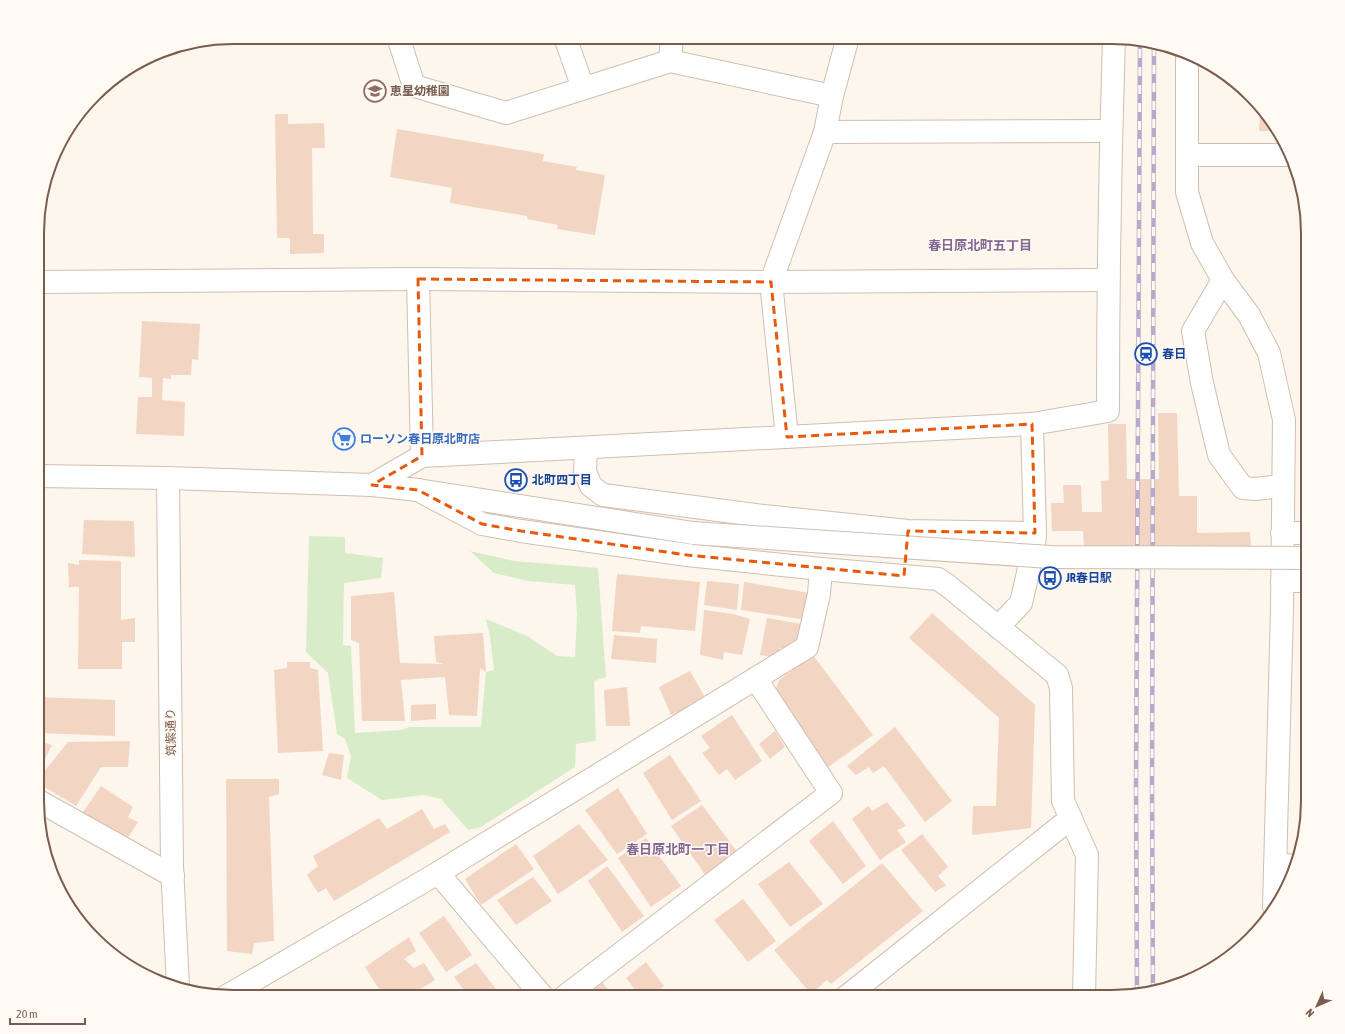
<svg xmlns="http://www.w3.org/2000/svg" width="1345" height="1034" viewBox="0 0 1345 1034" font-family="'Asap Condensed','Noto Sans JP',sans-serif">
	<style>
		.green { fill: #d8ecc9 }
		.building { fill: #f3d5c3 }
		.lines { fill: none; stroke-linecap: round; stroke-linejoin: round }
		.minor-casing { stroke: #d1beb0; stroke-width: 24 }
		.minor { stroke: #fff; stroke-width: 22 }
		.rail-casing { stroke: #b9a8c9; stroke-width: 4.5 }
		.rail { stroke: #fffaf3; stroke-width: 3; stroke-dasharray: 9; stroke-linecap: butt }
		.minor-bridge-casing { stroke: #d1beb0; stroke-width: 24; stroke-linecap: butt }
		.minor-bridge { stroke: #fff; stroke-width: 22 }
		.marked { fill: none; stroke: #e8590c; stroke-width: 3; stroke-dasharray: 8 5; stroke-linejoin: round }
		.labels { text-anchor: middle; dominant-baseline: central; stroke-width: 3; stroke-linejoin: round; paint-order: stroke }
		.education-label { font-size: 12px; font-weight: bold; fill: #785e54; stroke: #fffaf3; text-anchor: start }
		.transit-label { font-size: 12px; font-weight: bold; fill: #164399; stroke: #fffaf3; text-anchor: start }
		.shop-label { font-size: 12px; font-weight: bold; fill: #366cbe; stroke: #fffaf3; text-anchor: start }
		.street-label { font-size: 12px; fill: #7a5c4d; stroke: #fffaf3 }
		.neighbourhood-label { font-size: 13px; font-weight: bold; fill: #846695; stroke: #fffaf3 }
		.rim { fill: none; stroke: #7a5c4d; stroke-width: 2 }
	</style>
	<rect width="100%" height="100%" fill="#fdf6ec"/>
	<path class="green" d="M309,536L345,537V553L383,558L381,578L344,583L343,645L351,646L355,733L401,730L410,727H481L486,672L494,670L490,637L486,619L527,636L557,656L575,657L577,615L575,585L528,581L494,573L470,551L514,561L598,568L606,677L594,681L596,741L576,744L575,767L481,827L468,830L441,799L424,795L382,800L347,778L351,756L345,739L337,734L328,673L306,652Z"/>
	<g class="building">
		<path d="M1260,110L1276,131H1259Z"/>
		<path d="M275,114H288V124L324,123L325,148H312L313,234H324V253L290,254V238H277Z"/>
		<path d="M397,129L544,154L543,161L577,167L576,170L605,175L595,235L557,229L558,225L527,219V216L450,203L452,188L390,177Z"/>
		<path d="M142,321L200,324L198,360L192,359L191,375H171V379L163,378L162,400L185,402L184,436L136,434L138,397H152V378L139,377Z"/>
		<path d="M1158,413H1177L1179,496H1197V533L1250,532L1251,546L1084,548L1083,531H1052L1051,503H1064L1063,485H1081L1082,512H1102L1101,481L1109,480L1108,424H1126L1127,479H1159Z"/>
		<path d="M84,520L134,521L135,557L82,554Z"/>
		<path d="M79,560L121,561V620L135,618V642H122V669H78L79,587H69L68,563L79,565Z"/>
		<path d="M617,574L700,582L695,631L641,626L640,633L612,631Z"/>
		<path d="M707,581L739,584L737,610L704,605Z"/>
		<path d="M744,582L810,593L806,620L741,610Z"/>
		<path d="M394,592L400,663L444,664L436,662L434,636L483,633L486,672L480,668L477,716L449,715L445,677L401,680L405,721H362L359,643L351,640V596Z"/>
		<path d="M704,610L733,614L750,619L742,655L724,652L723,660L700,655Z"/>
		<path d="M932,613L1035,705L1031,828L972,835L973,806H996L999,718L909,638Z"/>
		<path d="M767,618L802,624L799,648H780L778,658L760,655Z"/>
		<path d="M614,635L657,639L656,663L611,659Z"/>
		<path d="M813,655L873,735L827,768L773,697L779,680Z"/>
		<path d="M287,662H310V668L318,670L323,751L278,753L274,670L287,668Z"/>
		<path d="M690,671L706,699L671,715L659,687Z"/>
		<path d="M627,687L630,726H606L604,690Z"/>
		<path d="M38,697L115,700V736L38,733Z"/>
		<path d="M436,704V719L411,721V705Z"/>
		<path d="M732,715L762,761L735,780L727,769L719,775L702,753L710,748L701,736Z"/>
		<path d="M895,727L952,801L925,822L884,766L873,773L869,767L856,775L847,766Z"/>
		<path d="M775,731L785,747L770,759L759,744Z"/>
		<path d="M38,741L52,745L41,767L38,766Z"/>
		<path d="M130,741L128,767H101L76,806L38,783V779L68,742Z"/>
		<path d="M329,753L344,755L341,780L322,775Z"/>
		<path d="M670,755L701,801L672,820L643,773Z"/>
		<path d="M226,779H279V794L269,797L274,941L254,943L252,954L227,951Z"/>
		<path d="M101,786L133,807L128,817L138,822L127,839L83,812Z"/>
		<path d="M618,788L647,834L617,854L585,810Z"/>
		<path d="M887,802L906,826L897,830L906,842L880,860L852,819L868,806L872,811Z"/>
		<path d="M702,805L738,853L706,876L671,826Z"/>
		<path d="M422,809L434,829L445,824L450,832L334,901L326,888L318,893L307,875L318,866L313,856L379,818L387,829Z"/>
		<path d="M833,821L866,866L843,884L809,841Z"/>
		<path d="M579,824L608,860L558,894L533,856Z"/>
		<path d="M922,834L948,867L938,876L946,885L935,892L901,850Z"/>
		<path d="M646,838L681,886L651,907L618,858Z"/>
		<path d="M516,844L534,869L481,905L465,879Z"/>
		<path d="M789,862L823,904L790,927L758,884Z"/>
		<path d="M882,863L923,911L831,984L827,980L811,994L774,950Z"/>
		<path d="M607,866L644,916L622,932L588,881Z"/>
		<path d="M533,877L552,901L516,925L497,900Z"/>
		<path d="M743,899L776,941L748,962L714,920Z"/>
		<path d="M444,916L472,955L446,972L419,933Z"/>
		<path d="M409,937L416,951L404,959L414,968L424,963L435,980L408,997H384L365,967Z"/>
		<path d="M646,962L664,986L649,997H641L626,978Z"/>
		<path d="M476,963L502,997H469L454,977Z"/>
		<path d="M602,982L614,997H584Z"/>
		<path d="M278,990L283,997H270Z"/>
		<path d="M666,990L672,997H656Z"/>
	</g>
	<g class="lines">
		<g class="minor-casing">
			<g id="minor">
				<path d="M398,37L414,86L506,113L670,61L832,96"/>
				<path d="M565,37L583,88"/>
				<path d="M1187,52V192L1202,243L1223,280L1249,315L1269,353L1284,420L1282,610L1274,907"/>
				<path d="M670,61L672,37"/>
				<path d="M825,132L1111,131"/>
				<path d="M1187,155H1290"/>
				<path d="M418,279L422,456"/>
				<path d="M1223,280L1193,331L1202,383L1219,455L1243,488L1255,489L1282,486"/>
				<path d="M39,282L418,279L771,282L1108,280"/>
				<path d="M787,437L771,282L825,132L832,96L848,37"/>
				<path d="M586,448L585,472L591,486L603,495L764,516L908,531L1035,533"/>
				<path d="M38,476L168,478L372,485L418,490L693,533"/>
				<path d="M168,478L172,865L178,987"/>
				<path d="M372,485L422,456L1032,424L1108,411C1108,286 1110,162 1114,37"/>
				<path d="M418,490L482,524L521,531L687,555L821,569L938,579L947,585L1057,675L1061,688L1063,801L1087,855L1084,997"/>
				<path d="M1282,533H1308"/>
				<path d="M1282,581H1308"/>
				<path d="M998,627L1021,603L1034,547L1035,533L1032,424"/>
				<path d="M37,800L173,876"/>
				<path d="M1276,864L1295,866"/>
				<path d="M438,873L543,997"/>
				<path d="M225,997L438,873L807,647L819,594L821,569"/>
				<path d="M564,997L831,793L756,679"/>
				<path d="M846,997L1071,818"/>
			</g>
		</g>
		<use href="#minor" class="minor"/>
		<g class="rail-casing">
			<g id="rail">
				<path d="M1153,992L1152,789L1154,44"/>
				<path d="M1137,994L1136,788L1140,41"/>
			</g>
		</g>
		<use href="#rail" class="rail"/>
		<g class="minor-bridge-casing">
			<path id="minor-bridge" d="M693,533L1050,557L1308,558"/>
		</g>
		<use href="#minor-bridge" class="minor-bridge"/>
	</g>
	<path class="marked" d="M418,279L771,282L787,437L1032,424L1035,533L908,531L904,576L687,555L521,531L482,524L418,490L372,485L422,456Z"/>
	<defs>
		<g id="school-ring" transform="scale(1.15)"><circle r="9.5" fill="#fffaf3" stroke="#8d6e63" stroke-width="1.5"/><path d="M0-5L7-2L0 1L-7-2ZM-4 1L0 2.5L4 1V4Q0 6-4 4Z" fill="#8d6e63"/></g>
		<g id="station-ring" transform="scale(1.15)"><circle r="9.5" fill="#fffaf3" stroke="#1a4fb4" stroke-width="1.5"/><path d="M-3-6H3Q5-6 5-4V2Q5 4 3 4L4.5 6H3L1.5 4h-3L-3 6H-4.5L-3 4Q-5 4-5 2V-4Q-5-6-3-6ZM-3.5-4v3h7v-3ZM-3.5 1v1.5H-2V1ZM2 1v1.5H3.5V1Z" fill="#1a4fb4"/></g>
		<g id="supermarket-ring" transform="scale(1.15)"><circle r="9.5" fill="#fffaf3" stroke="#3f7fe0" stroke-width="1.5"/><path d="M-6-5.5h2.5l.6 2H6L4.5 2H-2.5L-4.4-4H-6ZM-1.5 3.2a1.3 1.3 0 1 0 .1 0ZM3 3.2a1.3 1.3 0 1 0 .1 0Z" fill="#3f7fe0"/></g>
		<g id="bus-ring" transform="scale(1.15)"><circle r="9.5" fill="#fffaf3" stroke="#1a4fb4" stroke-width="1.5"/><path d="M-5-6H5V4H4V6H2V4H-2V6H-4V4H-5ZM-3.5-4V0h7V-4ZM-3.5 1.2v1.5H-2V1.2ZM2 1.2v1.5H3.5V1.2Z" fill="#1a4fb4"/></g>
	</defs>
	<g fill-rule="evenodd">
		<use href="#school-ring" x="375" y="91"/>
		<use href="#station-ring" x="1146" y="354"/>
		<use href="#supermarket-ring" x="344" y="439"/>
		<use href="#bus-ring" x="516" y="480"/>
		<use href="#bus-ring" x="1050" y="578"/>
	</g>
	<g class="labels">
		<g class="education-label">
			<text x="390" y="91">恵星幼稚園</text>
		</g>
		<g class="transit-label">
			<text x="1162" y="354">春日</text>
			<text x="532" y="480">北町四丁目</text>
			<text x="1066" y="578">JR春日駅</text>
		</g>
		<g class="shop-label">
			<text x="360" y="439">ローソン春日原北町店</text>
		</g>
		<g class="street-label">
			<text transform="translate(171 732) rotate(-91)">筑紫通り</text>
		</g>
		<g class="neighbourhood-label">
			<text x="980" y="245">春日原北町五丁目</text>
			<text x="678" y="849">春日原北町一丁目</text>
		</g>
	</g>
	<path d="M0 0H1345V1034H0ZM233 44H1112A189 189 0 0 1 1301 233V801A189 189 0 0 1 1112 990H233A189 189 0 0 1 44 801V233A189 189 0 0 1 233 44Z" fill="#fffaf3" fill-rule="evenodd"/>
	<path class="rim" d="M233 44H1112A189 189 0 0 1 1301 233V801A189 189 0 0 1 1112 990H233A189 189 0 0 1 44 801V233A189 189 0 0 1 233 44Z"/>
	<g transform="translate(1317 1006) rotate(225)" stroke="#fffaf3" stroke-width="3" paint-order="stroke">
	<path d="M0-3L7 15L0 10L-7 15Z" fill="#7a5c4d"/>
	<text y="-6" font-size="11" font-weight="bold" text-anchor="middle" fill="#7a5c4d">N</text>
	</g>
	<path d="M10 1018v6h75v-6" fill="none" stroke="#7a5c4d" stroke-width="2"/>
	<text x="16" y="1018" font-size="12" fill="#7a5c4d" stroke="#fffaf3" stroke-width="3" paint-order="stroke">20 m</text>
</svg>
